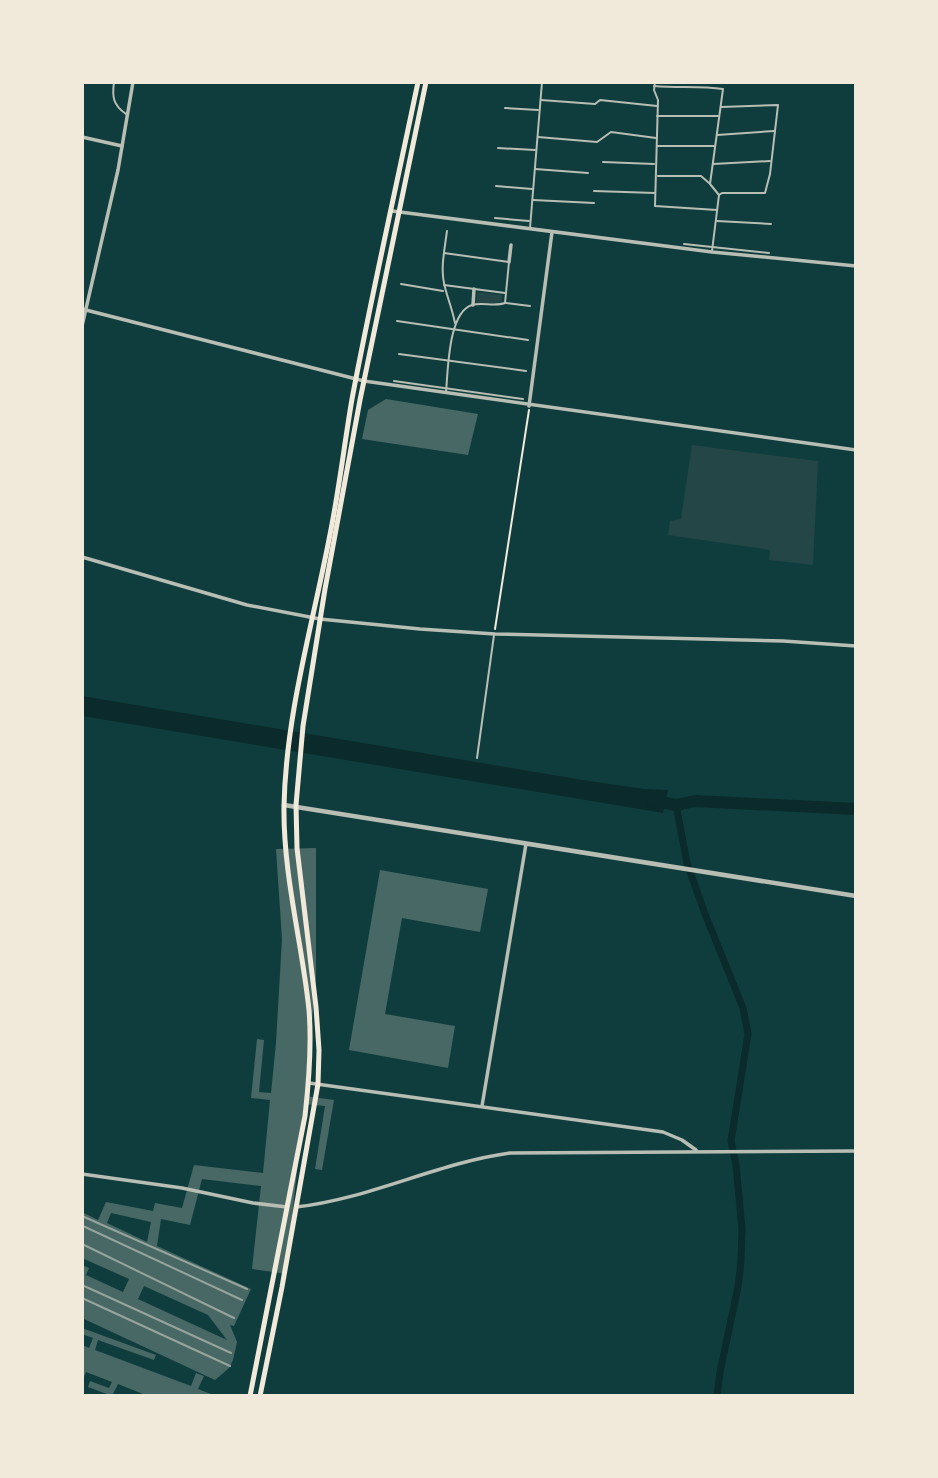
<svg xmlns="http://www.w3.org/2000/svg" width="938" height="1478" viewBox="0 0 938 1478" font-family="Georgia,serif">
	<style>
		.green { fill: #244646 }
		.water { fill: #0a2a2b }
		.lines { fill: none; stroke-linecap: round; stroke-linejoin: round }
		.canal { stroke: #0a2a2b; stroke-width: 7 }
		.river { stroke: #0a2a2b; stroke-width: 12 }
		.building { fill: #486865; fill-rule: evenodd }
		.path { stroke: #f1e9da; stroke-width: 2 }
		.service { stroke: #b8beb3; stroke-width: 2 }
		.minor { stroke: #b8beb3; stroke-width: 3.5 }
		.tertiary { stroke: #b8beb3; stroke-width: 4.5 }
		.secondary { stroke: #f1e9da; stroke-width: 5 }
		.rail { stroke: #97a49c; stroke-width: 2 }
	</style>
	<rect width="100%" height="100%" fill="#0f3d3e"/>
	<g class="green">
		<path d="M477,292L502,295V300L497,303H476Z"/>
		<path d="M692,445L818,461L813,565L769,560L770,550L668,535L670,521L681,519Z"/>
	</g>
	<path class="water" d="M82,696L589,781L644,789L668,790L663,813L82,716Z"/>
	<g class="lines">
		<path class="canal" d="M676,805L687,863L705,914L743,1008L748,1034L731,1141L736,1165L742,1229L741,1261L738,1287L720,1372L717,1396"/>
		<path class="river" d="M651,800L676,805L695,801L856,809"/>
	</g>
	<g class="building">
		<path d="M386,399L478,414L468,455L362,439L368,410Z"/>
		<path d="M316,848V978L305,1096L334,1100L322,1170L315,1169L325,1106L304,1104L286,1274L252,1269L261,1186L202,1179L190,1225L161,1219L157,1246L251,1289L234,1326L230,1325L237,1342L233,1360L229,1368L215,1380L82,1318V1265L89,1268L86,1275L123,1292L129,1279L82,1258V1212L98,1220L106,1202L153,1211L155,1203L182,1208L194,1165L263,1173L270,1100L251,1098L257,1039L264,1040L259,1092L271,1093L276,1043L282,939L276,849ZM111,1213L151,1222L147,1242L107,1223ZM144,1286L208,1315L227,1340L138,1299Z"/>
		<path d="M380,870L488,889L480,932L402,918L385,1014L455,1026L448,1068L349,1050Z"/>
		<path d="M82,1328L156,1355L154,1360L98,1340L95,1350L191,1386L196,1373L204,1376L198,1389L216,1396H148L118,1384L112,1396L88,1387L90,1381L109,1388L112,1382L86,1372L82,1382V1345L89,1348L93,1338L82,1334Z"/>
	</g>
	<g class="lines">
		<path class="path" d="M495,629L529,410"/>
		<g class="service">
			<path d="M114,82C112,97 113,105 126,114"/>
			<path d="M655,82L654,90L658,100L655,206L717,210"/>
			<path d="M654,86C678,88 700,86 723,89L710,184L719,195L712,251"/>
			<path d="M541,100L595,104L600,100L657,106"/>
			<path d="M505,108L538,110"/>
			<path d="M657,116H718"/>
			<path d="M717,135L774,131"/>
			<path d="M538,137L597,142L611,132L656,138"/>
			<path d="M657,146H714"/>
			<path d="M498,148L535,150"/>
			<path d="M603,162L654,164"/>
			<path d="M713,164L770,161"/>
			<path d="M535,169L588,173"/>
			<path d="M658,176H701L709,183"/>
			<path d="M496,186L532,189"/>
			<path d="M594,191L655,193"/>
			<path d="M719,195L722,193H765L770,174L778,105L721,107"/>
			<path d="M533,200L594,203"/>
			<path d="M495,218L529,221"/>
			<path d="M717,221L771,224"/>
			<path d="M530,228L542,82"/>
			<path d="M684,244L769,253"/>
			<path d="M444,252L447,231"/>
			<path d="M401,284L443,291"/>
			<path d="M444,285L505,293"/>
			<path d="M506,303L530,306"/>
			<path d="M397,321L528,340"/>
			<path d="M399,354L526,371"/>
			<path d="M394,381L523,399"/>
			<path d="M446,392C448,372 448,312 472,305C483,302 494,307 505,303L509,262L444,253C439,285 449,294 455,323"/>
			<path d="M477,758L494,635"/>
		</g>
		<g class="minor">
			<path d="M82,137L122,146"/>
			<path d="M392,211L712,252L856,266"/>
			<path d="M509,262L511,245"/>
			<path d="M473,305L474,289"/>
			<path d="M82,309L364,381L856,450"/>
			<path d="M82,326L118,170L133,82"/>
			<path d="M529,406L552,232"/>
			<path d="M82,557L247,605L320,619L420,629L495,634L783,641L856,646"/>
			<path d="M309,1083L663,1132L682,1140L696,1150"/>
			<path d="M482,1106L526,844"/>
			<path d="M82,1174L182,1188L253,1203L287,1207"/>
			<path d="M296,1207C369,1199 437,1163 510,1153L856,1151"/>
		</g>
		<path class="tertiary" d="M284,805L856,896"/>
		<g class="secondary">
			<path d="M250,1396L305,1116C309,1081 312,1046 309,1010C302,942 283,875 284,806C286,710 315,617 332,524C340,482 345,440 352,399C372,293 396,188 418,82"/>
			<path d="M260,1396L282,1287L318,1084L319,1050L316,1007L297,848L296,805L303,726L325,589L360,400L426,82"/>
		</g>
		<g class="rail">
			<path d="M82,1216L247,1289"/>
			<path d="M83,1226L242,1300"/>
			<path d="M82,1244L234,1318"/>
			<path d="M82,1285L231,1353"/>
			<path d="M82,1298L230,1366"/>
		</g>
	</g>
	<rect width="938" height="1478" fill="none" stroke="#f1e9da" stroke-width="168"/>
</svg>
